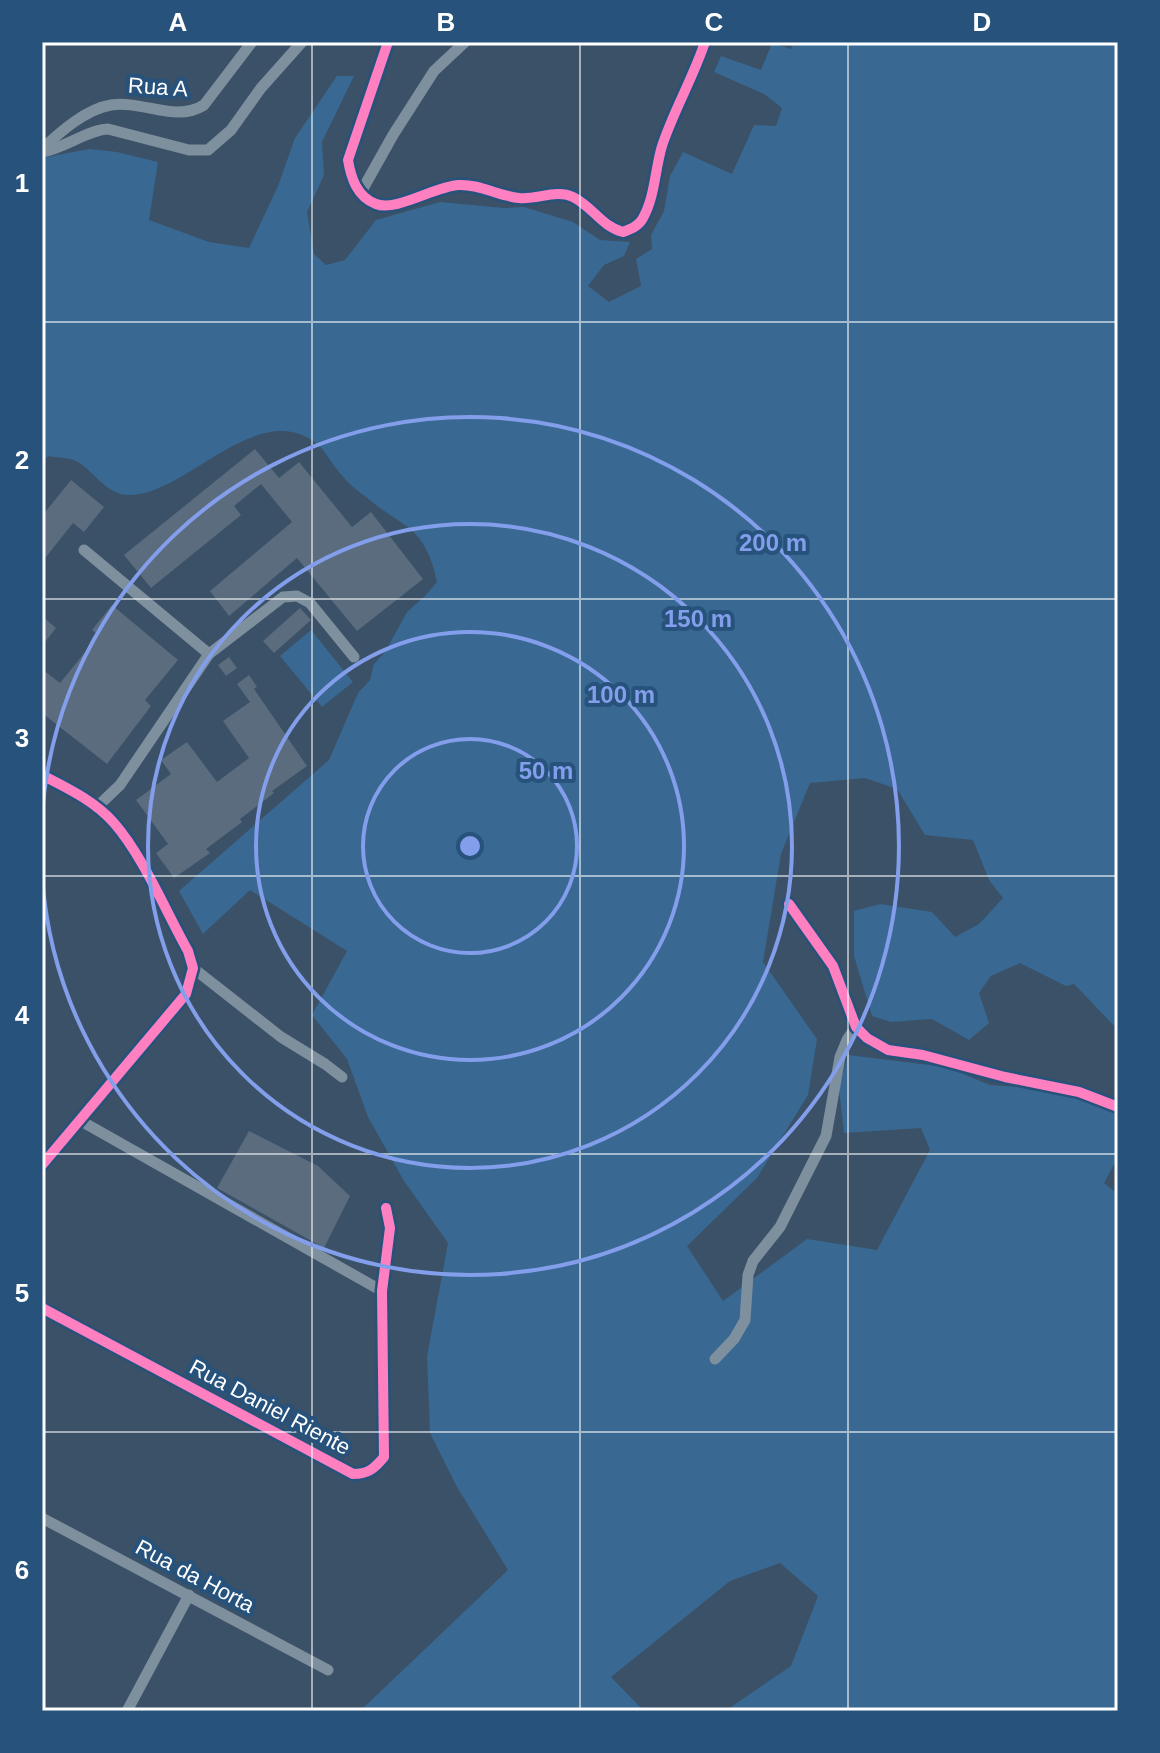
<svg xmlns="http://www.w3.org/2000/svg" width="1160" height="1753" viewBox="0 0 1160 1753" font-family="Arial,sans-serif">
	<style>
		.green { fill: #396892 }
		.building { fill: #5a6c7e }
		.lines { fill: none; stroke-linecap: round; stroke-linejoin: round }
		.street { stroke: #7e8f9e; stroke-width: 11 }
		.cycleway-casing { stroke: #26527b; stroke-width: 15 }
		.cycleway { stroke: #ff80c0; stroke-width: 10 }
		.grid { fill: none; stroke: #fff; stroke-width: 2; stroke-opacity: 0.55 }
		.ring { fill: none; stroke: #839eea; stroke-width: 4 }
		.labels { text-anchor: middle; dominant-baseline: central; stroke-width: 8; stroke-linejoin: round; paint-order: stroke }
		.street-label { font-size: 22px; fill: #fff; stroke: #26527b }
		.centre { fill: #839eea; stroke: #26527b; stroke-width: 4 }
		.ring-label { font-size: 24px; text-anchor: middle; font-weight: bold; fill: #839eea; stroke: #26527b; stroke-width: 8; stroke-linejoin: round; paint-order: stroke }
		.neatline { fill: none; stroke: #fff; stroke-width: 3 }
		.grid-label { font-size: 26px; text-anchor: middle; font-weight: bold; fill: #fff }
	</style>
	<rect width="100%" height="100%" fill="#3a5167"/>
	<g class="green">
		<path d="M794,42H1118V1030L1074,984L1066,986L1020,963L991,976L979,993L989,1023L969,1040L932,1019L891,1022L872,1016L854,956V911L880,904L932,912L955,937L979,924L1003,898L989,880L973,840L925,835L897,789L865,778L810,783L781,854L763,962L817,1039L808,1095L757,1178L687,1246L723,1301L807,1239L877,1250L930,1150L921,1128L844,1133L839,1089L848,1055L946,1067L990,1085L1049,1089L1118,1114V1157L1104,1183L1118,1194V1711H725L791,1666L818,1596L780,1563L730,1581L611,1677L644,1711H360L508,1570L457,1487L430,1433L427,1356L448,1243L404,1181L368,1117L347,1059L312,1015L347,951L250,890L203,934L179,891L329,760L358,693L370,680L374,664L385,652L407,612L425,596L437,582C425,525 404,529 366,497C356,490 346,481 339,472C332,464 325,450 316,443C258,399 189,491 133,495C107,497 97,474 78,462C70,457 57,458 48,456L42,463V158L89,149L117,152L158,162L149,220L209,242L249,248L278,186L295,138L337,76H354L322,142L324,175L307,212L314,254L326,265L345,260L376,220L440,202L504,208L524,207L573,222L600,240L630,242L624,256L604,265L588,286L609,302L641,286L636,259L652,249L651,235L664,211L670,176L683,152L732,174L754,125L776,126L782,108L764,94L714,72L721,56L761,70L772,43L791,49Z"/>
		<path d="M311,630L353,682L322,707L280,656Z"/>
	</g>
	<g class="building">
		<path d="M255,449L279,478L299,462L352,527L371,512L423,579L357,631L297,558L229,616L210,591L292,522L261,484L234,506L241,515L151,588L124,555Z"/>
		<path d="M71,480L104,507L84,532L73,523L42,562V516Z"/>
		<path d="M112,605L178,660L145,700L151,706L107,764L42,713V669L60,683L99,635L92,630Z"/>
		<path d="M300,608L311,620L274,653L263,641Z"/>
		<path d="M42,616L56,628L42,646Z"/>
		<path d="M229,657L237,668L226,676L218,665Z"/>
		<path d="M249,675L257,687L254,689L307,766L272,791L274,793L240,819L242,822L206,849L210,853L174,878L156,853L168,844L136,800L171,774L161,760L187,742L217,782L249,758L223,721L250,702L237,684Z"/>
		<path d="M249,1131L318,1166L350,1196L324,1248L217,1188Z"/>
	</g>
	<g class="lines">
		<g class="street">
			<path d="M388,42L348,160C351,178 357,197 376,204C396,212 435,186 459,185C480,184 498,196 519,198C537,200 556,189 573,197C593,207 601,226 623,232C631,229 639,226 643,218C655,197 655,169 662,146C674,110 693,78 705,42"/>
			<path d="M42,149C60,132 86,109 111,105C142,100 176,123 204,105L252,42"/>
			<path d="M42,152C65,148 87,130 108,129L189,150H208L231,130L261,88L302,42"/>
			<path d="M360,194L393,135L434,71L465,42"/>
			<path d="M84,550L209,654"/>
			<path d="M42,775C67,788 95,801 114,823C143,856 166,912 188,951L193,968L186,994L42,1165"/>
			<path d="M97,807L120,785L209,654L283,597L297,596L310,603L354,657"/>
			<path d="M789,904L833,966L856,1027L867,1038L888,1050L923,1055L1005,1077L1079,1092L1118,1107"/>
			<path d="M193,968L281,1037L325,1064L342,1077"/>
			<path d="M81,1121L382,1291"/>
			<path d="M42,1308L353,1474C368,1474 374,1469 384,1457L382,1291L390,1228L386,1208"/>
			<path d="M715,1359L734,1339L745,1320L748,1275L753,1261L780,1227L826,1136L840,1057L847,1040L856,1027"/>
			<path d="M42,1518L328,1670"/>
			<path d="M127,1711L189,1595"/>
		</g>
		<g class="cycleway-casing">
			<g id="cycleway">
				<path d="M388,42L348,160C351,178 357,197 376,204C396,212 435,186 459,185C480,184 498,196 519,198C537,200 556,189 573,197C593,207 601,226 623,232C631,229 639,226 643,218C655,197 655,169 662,146C674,110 693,78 705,42"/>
				<path d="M42,775C67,788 95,801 114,823C143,856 166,912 188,951L193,968L186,994L42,1165"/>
				<path d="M789,904L833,966L856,1027L867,1038L888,1050L923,1055L1005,1077L1079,1092L1118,1107"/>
				<path d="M42,1308L353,1474C368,1474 374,1469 384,1457L382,1291L390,1228L386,1208"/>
			</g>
		</g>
		<use href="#cycleway" class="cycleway"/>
	</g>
	<path class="grid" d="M312,42V1711M580,42V1711M848,42V1711M42,322H1118M42,599H1118M42,876H1118M42,1154H1118M42,1432H1118"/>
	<g class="ring">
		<circle cx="470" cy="846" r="107"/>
		<circle cx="470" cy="846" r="214"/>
		<circle cx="470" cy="846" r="322"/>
		<path d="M42 816A429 429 0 1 1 42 876"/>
	</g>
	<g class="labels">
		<g class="street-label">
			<text transform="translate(158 87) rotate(4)">Rua A</text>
			<text transform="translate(270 1407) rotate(28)">Rua Daniel Riente</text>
			<text transform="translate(195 1576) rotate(28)">Rua da Horta</text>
		</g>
	</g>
	<circle cx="470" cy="846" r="12" class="centre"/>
	<g class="ring-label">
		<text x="773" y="551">200 m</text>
		<text x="698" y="627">150 m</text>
		<text x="621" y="703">100 m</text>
		<text x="546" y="779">50 m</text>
	</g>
	<rect width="1160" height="1753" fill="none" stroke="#26527b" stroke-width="88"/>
	<rect x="44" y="44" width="1072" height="1665" class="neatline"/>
	<g class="grid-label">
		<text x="178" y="31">A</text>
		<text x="446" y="31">B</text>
		<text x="714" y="31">C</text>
		<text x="982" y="31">D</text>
		<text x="22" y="192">1</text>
		<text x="22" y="469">2</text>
		<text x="22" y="747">3</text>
		<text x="22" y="1024">4</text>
		<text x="22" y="1302">5</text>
		<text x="22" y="1579">6</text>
	</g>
</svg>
